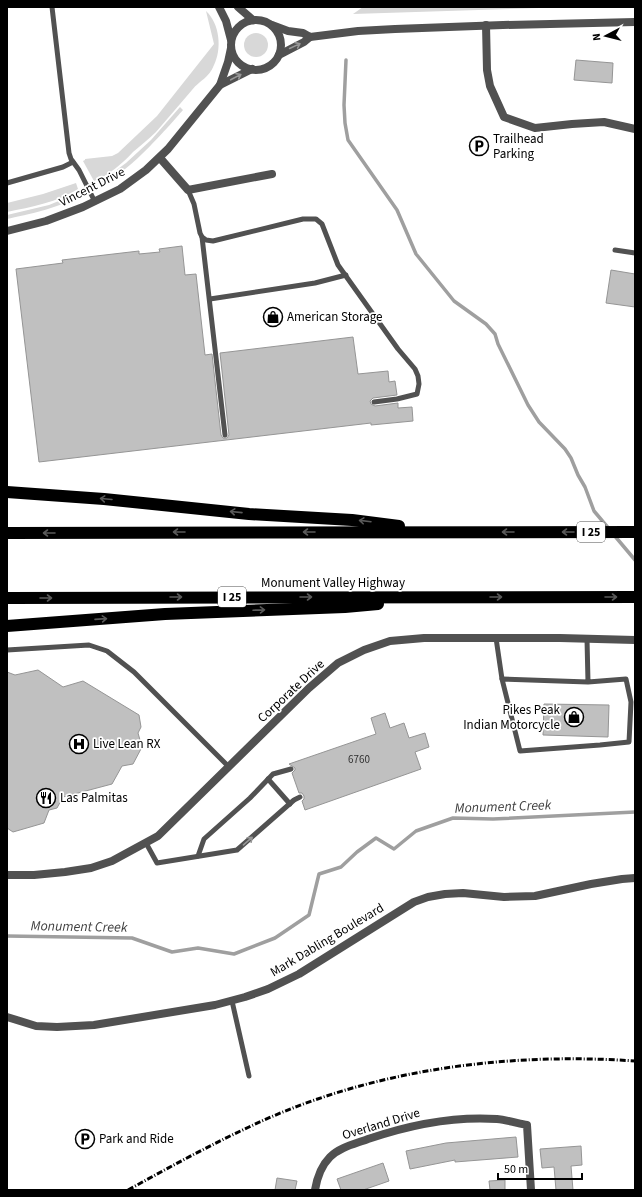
<svg xmlns="http://www.w3.org/2000/svg" width="642" height="1197" viewBox="0 0 642 1197" font-family="'Source Sans 3',sans-serif">
	<style>
		.green { fill: #d8d8d8 }
		.lines { fill: none; stroke-linecap: round; stroke-linejoin: round }
		.stream { stroke: #9f9f9f; stroke-width: 3.5 }
		.building { fill: #c0c0c0; stroke: #959595 }
		.service { stroke: #515151; stroke-width: 5 }
		.minor { stroke: #515151; stroke-width: 8 }
		.tertiary { stroke: #515151; stroke-width: 8 }
		.motorway { stroke: #000; stroke-width: 12 }
		.rail { stroke: #000; stroke-width: 3; stroke-dasharray: 6 2 1 2; stroke-linecap: butt }
		.oneway { stroke: #979797 }
		.oneway2 { stroke: #595959 }
		.labels { text-anchor: middle; dominant-baseline: central; stroke-width: 3.5; stroke-linejoin: round; paint-order: stroke }
		.number-label { font-size: 11px; fill: #303030 }
		.shield { fill: #fff; stroke: #4c4c4c; stroke-width: 1 }
		.shield-label { font-size: 12px; font-weight: bold; fill: #000 }
		.poi-label { font-size: 13px; fill: #000; stroke: #fff; text-anchor: start }
		.street-label { font-size: 13px; fill: #000; stroke: #fff }
		.water-label { font-size: 14px; font-style: italic; fill: #404040; stroke: #fff }
	</style>
	<rect width="100%" height="100%" fill="#fff"/>
	<g class="green">
		<path d="M363,7H570L353,14Z"/>
		<path d="M206,11C220,24 222,49 214,65C209,78 200,80 192,90C180,104 168,118 156,132C149,139 141,145 133,152C122,164 109,175 94,181L83,161L85,160V159L112,156L118,153L157,116L214,44Z"/>
		<circle cx="256" cy="45" r="12"/>
		<path d="M180,107L183,110C168,127 121,182 99,183L126,163L151,140Z"/>
		<path d="M76,183L78,189C58,202 31,207 7,212V203L43,194Z"/>
		<path d="M78,193C69,207 24,215 7,219V215L49,205Z"/>
	</g>
	<g class="lines">
		<g class="stream">
			<path d="M346,60L344,105L345,123L348,140L397,210L416,254L454,301L486,324L495,334L498,344L528,405L539,422L565,449L571,458L578,475L585,487L594,511L610,530"/>
			<path d="M614,535L635,560"/>
			<path d="M7,936L132,938L172,952L198,948L234,954L275,938L309,915L319,874L341,867L357,852L376,838L394,849L416,831L453,818L493,819L635,812"/>
		</g>
	</g>
	<g class="building">
		<path d="M576,60L613,63L612,83L574,80Z"/>
		<path d="M182,246L185,275L196,274L205,355L212,354L221,435L223,438H227L229,435L220,353L353,337L358,374L388,371L389,382L395,381L397,395L373,398L370,401L371,404L375,406L398,403V408L412,407L413,421L371,425V423L39,462L16,269L63,263L62,260L139,251V254L160,252L159,249Z"/>
		<path d="M611,270L635,274V307L606,303Z"/>
		<path d="M38,670L63,687L83,681L139,715L141,727L138,733L142,747L133,764L122,766L112,784L63,797L57,808L49,810L44,823L13,832L7,828V672L15,675Z"/>
		<path d="M544,704L609,705L608,737L543,735Z"/>
		<path d="M385,713L390,728L404,723L409,738L425,733L429,747L415,752L421,769L305,810L302,801L304,799V796L302,793H299L292,773L295,770V768L289,764L376,734L371,718Z"/>
		<path d="M516,1137L518,1157L455,1162V1160L410,1169L406,1151L446,1143Z"/>
		<path d="M581,1146L582,1165L571,1166L573,1190H556L554,1167L542,1168L540,1149Z"/>
		<path d="M383,1163L389,1181L363,1190H341L337,1179Z"/>
		<path d="M277,1178L297,1181L295,1190H275Z"/>
		<path d="M505,1180V1190H490L489,1181Z"/>
	</g>
	<g class="lines">
		<g class="service">
			<path d="M52,7L69,153L71,159L79,170L95,202"/>
			<path d="M7,183L63,167L73,162"/>
			<path d="M188,190L194,204L200,233L202,237L206,240L213,241L303,219H316L322,224L338,265L398,349L415,369L418,376L419,384L417,394L397,399L374,402"/>
			<path d="M202,237L225,435"/>
			<path d="M615,250L635,253"/>
			<path d="M210,299L315,283L346,275"/>
			<path d="M496,638L502,679"/>
			<path d="M587,639L588,682L626,679L631,702L629,742L600,745L520,751L502,679L588,682"/>
			<path d="M7,650L89,645L107,651L134,672L229,767"/>
			<path d="M268,779L290,804"/>
			<path d="M146,843L157,863L237,850L294,800L300,797"/>
			<path d="M198,856L204,839L250,798L273,774L291,769"/>
			<path d="M232,1001L249,1076"/>
		</g>
		<g class="minor">
			<path d="M486,25L487,70L490,86L504,117L535,128L572,124L604,122L635,129"/>
			<path d="M160,158L188,190L272,174"/>
			<path d="M315,1190C317,1178 321,1166 330,1157C340,1147 355,1144 368,1139C409,1125 453,1116 497,1119C507,1120 517,1123 527,1125L531,1190"/>
		</g>
		<g class="tertiary">
			<path d="M219,7L226,21L231,40"/>
			<path d="M238,7L253,20"/>
			<circle cx="256" cy="45" r="25"/>
			<path d="M272,25L288,31L303,33L310,37L358,31L395,29L503,25L635,22"/>
			<path d="M279,55L304,42L310,37"/>
			<path d="M220,85L252,69"/>
			<path d="M7,231L46,221L83,207L120,189L146,170L168,149L220,85L228,62L231,48"/>
			<path d="M7,875H34L65,872L91,868L112,861L158,836L309,688L338,663L364,650L390,641L424,638H560L635,640"/>
			<path d="M7,1017L36,1026L57,1027L94,1025L215,1005L245,997L268,989L299,974L414,902L428,897L445,894L463,893L504,897L535,896L591,884L622,879L635,878"/>
		</g>
		<g class="motorway">
			<path d="M7,492L104,499L249,514L352,520L399,526"/>
			<path d="M7,533L635,532"/>
			<path d="M7,598L635,597"/>
			<path d="M7,626L165,614L345,607L378,604"/>
		</g>
		<path class="rail" d="M128,1190C168,1168 208,1146 249,1127C368,1070 504,1052 635,1061"/>
	</g>
	<defs><path id="oneway-shaft" d="M-6 0H5M1.5-3L5.5 0L1.5 3" fill="none" stroke-width="1.6" stroke-linecap="round" stroke-linejoin="round"/></defs>
	<g class="oneway">
		<use href="#oneway-shaft" transform="translate(295 46) rotate(-25)"/>
		<use href="#oneway-shaft" transform="translate(236 77) rotate(-28)"/>
		<use href="#oneway-shaft" transform="translate(248 841) rotate(-41)"/>
	</g>
	<g class="oneway2">
		<use href="#oneway-shaft" transform="translate(106 499) rotate(-175)"/>
		<use href="#oneway-shaft" transform="translate(236 512) rotate(-174)"/>
		<use href="#oneway-shaft" transform="translate(365 521) rotate(-173)"/>
		<use href="#oneway-shaft" transform="translate(179 532) rotate(180)"/>
		<use href="#oneway-shaft" transform="translate(309 532) rotate(180)"/>
		<use href="#oneway-shaft" transform="translate(508 532) rotate(-180)"/>
		<use href="#oneway-shaft" transform="translate(568 532) rotate(-180)"/>
		<use href="#oneway-shaft" transform="translate(49 533) rotate(180)"/>
		<use href="#oneway-shaft" transform="translate(176 597)"/>
		<use href="#oneway-shaft" transform="translate(306 597)"/>
		<use href="#oneway-shaft" transform="translate(496 597)"/>
		<use href="#oneway-shaft" transform="translate(611 597)"/>
		<use href="#oneway-shaft" transform="translate(46 598)"/>
		<use href="#oneway-shaft" transform="translate(259 610) rotate(-2)"/>
		<use href="#oneway-shaft" transform="translate(101 619) rotate(-4)"/>
	</g>
	<defs>
		<g id="parking-ring" transform="scale(1)"><circle r="9.5" fill="#fff" stroke="#000" stroke-width="1.5"/><path d="M-3.5-5.5H1a3.5 3.5 0 0 1 0 7H-1V5.5H-3.5ZM-1-3.4V-.6H.8a1.4 1.4 0 0 0 0-2.8Z" fill="#000"/></g>
		<g id="shop-ring" transform="scale(1)"><circle r="9.5" fill="#fff" stroke="#000" stroke-width="1.5"/><path d="M-5-2.5h2.3a2.7 3.5 0 0 1 5.4 0H5L5.5 6h-11ZM-1.5-2.5h3a1.5 2.3 0 0 0-3 0Z" fill="#000"/></g>
		<g id="hospital-ring" transform="scale(1)"><circle r="9.5" fill="#fff" stroke="#000" stroke-width="1.5"/><path d="M-5-5h3v3.5h4V-5h3V5h-3V1.5h-4V5h-3Z" fill="#000"/></g>
		<g id="restaurant-ring" transform="scale(1)"><circle r="9.5" fill="#fff" stroke="#000" stroke-width="1.5"/><path d="M-5-6h1v4h1v-4h1v4h1v-4h1v5L-1.5 .5V6h-2V.5L-5-1ZM5-6V6H3V1.5H1.5Q1.5-4 5-6Z" fill="#000"/></g>
	</defs>
	<g fill-rule="evenodd">
		<use href="#parking-ring" x="479" y="146"/>
		<use href="#shop-ring" x="273" y="317"/>
		<use href="#shop-ring" x="574" y="717"/>
		<use href="#hospital-ring" x="79" y="744"/>
		<use href="#restaurant-ring" x="46" y="798"/>
		<use href="#parking-ring" x="85" y="1139"/>
	</g>
	<g class="labels">
		<g class="number-label">
			<text x="359" y="759">6760</text>
		</g>
		<g class="shield">
			<rect x="577" y="522" width="28" height="20" rx="3"/>
			<rect x="218" y="587" width="28" height="20" rx="3"/>
		</g>
		<g class="shield-label">
			<text x="591" y="532">I 25</text>
			<text x="232" y="597">I 25</text>
		</g>
		<g class="poi-label">
			<text x="493" y="139">Trailhead<tspan x="493" dy="15">Parking</tspan></text>
			<text x="287" y="317">American Storage</text>
			<text x="560" y="710" text-anchor="end">Pikes Peak<tspan x="560" dy="15">Indian Motorcycle</tspan></text>
			<text x="93" y="744">Live Lean RX</text>
			<text x="60" y="798">Las Palmitas</text>
			<text x="99" y="1139">Park and Ride</text>
		</g>
		<g class="street-label">
			<text transform="translate(92 187) rotate(-27)">Vincent Drive</text>
			<text x="333" y="583">Monument Valley Highway</text>
			<text transform="translate(291 691) rotate(-43)">Corporate Drive</text>
			<text transform="translate(327 940) rotate(-31)">Mark Dabling Boulevard</text>
			<text transform="translate(381 1124) rotate(-17)">Overland Drive</text>
		</g>
		<g class="water-label">
			<text transform="translate(503 807) rotate(-2)">Monument Creek</text>
			<text transform="translate(79 927) rotate(1)">Monument Creek</text>
		</g>
	</g>
	<rect width="642" height="1197" fill="none" stroke="#000000" stroke-width="16"/>
	<g transform="translate(606 36) rotate(263)" stroke="#ffffff" stroke-width="3" paint-order="stroke">
	<path d="M0-3L7 15L0 10L-7 15Z" fill="#000000"/>
	<text y="-6" font-size="11" font-weight="bold" text-anchor="middle" fill="#000000">N</text>
	</g>
	<path d="M498 1173v6h84v-6" fill="none" stroke="#000000" stroke-width="2"/>
	<text x="504" y="1173" font-size="12" fill="#000000" stroke="#ffffff" stroke-width="3" paint-order="stroke">50 m</text>
</svg>
